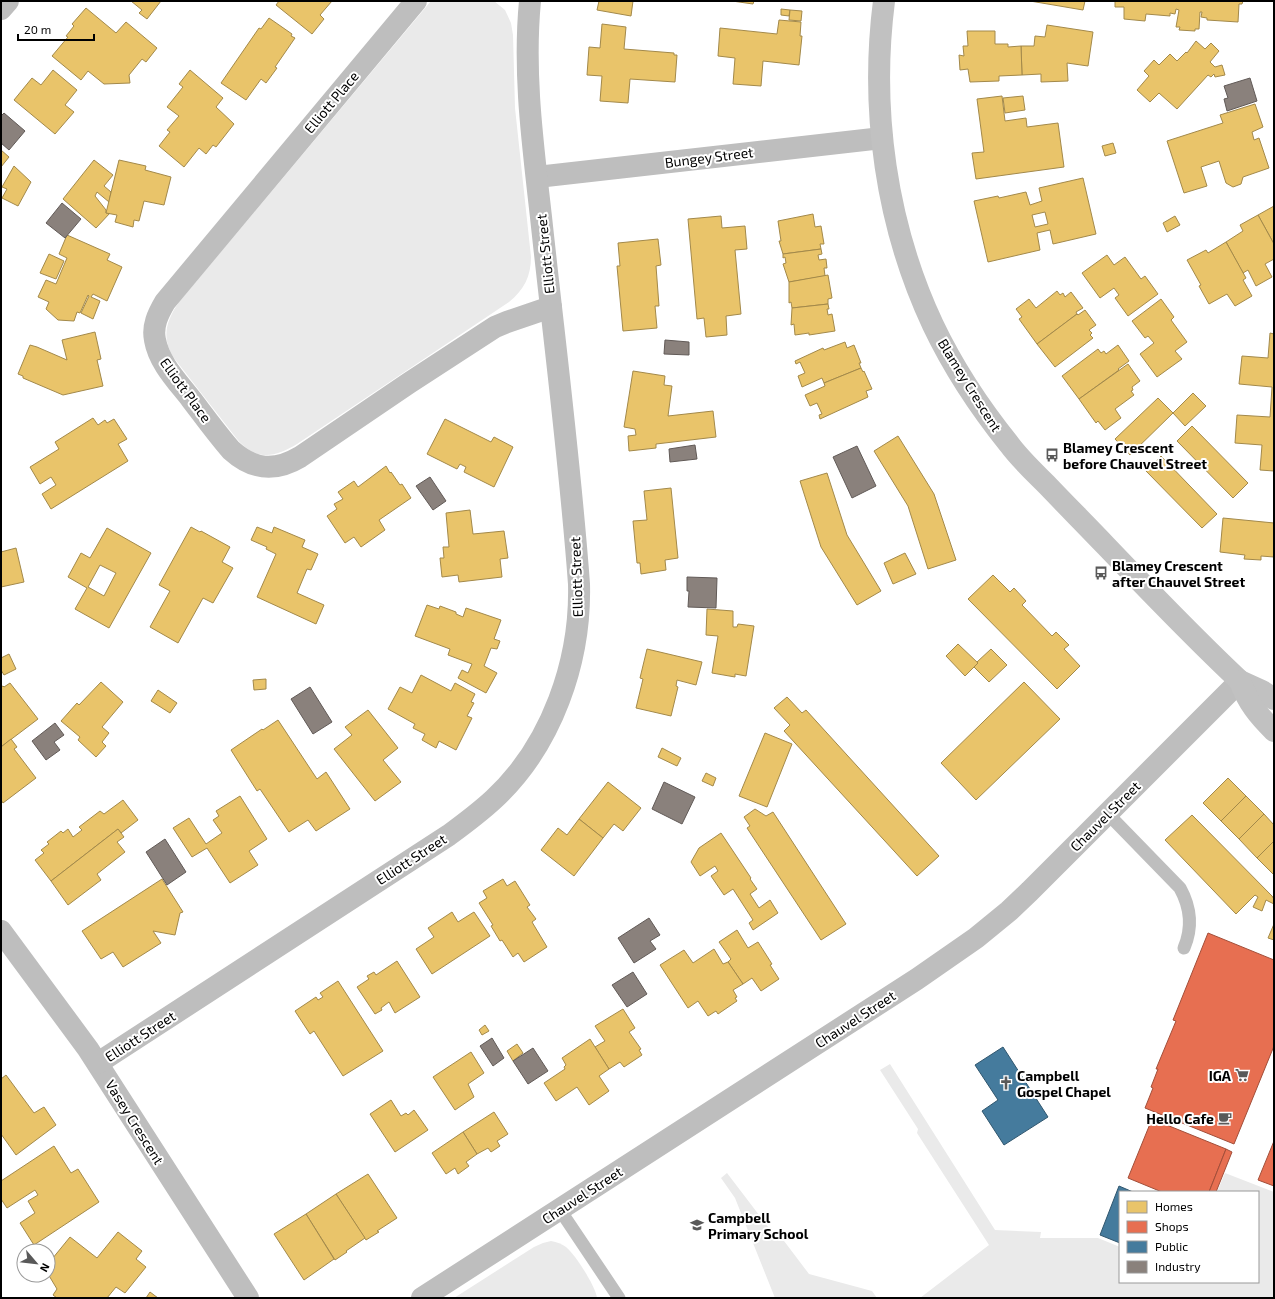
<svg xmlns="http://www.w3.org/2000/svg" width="1275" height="1299" viewBox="0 0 1275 1299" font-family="'Exo 2',sans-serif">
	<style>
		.green { fill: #eaeaea }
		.homes { fill: #e9c46a; stroke: #a3894a; fill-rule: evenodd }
		.shops { fill: #e76f51; stroke: #a24e39 }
		.public { fill: #457b9d; stroke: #30566e }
		.industry { fill: #8a817c; stroke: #615a57 }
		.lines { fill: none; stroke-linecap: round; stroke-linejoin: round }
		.lane { stroke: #bebebe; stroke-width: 13 }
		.street { stroke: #bebebe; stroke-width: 22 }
		.secondary { stroke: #c1c1c1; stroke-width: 22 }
		.labels { text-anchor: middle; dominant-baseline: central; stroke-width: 4; stroke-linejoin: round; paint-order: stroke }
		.street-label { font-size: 14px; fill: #000; stroke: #fff }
		.poi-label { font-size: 14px; font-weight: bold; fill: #000; stroke: #fff; text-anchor: start }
	</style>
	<rect width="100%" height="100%" fill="#fff"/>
	<g class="green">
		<path d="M431,1H494L505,10L511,23L513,35L515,108L531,257C531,276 524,290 509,302L297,444C274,458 256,461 237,439L174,358C161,338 166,321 179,302Z"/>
		<path d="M890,1064L995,1230L1041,1232L1040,1238H1098L1120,1247V1282H1258V1192H1217L1225,1173L1274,1192V1298H920L989,1245L917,1133L918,1129L880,1070Z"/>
		<path d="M727,1173L775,1236L781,1237L809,1274L872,1291L877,1298H775L735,1198L721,1178Z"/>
		<path d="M551,1241C557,1242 562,1244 566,1247C575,1254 596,1287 597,1298H454L534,1247L543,1243Z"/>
	</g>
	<g class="homes">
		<path d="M131,1H161L147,19L139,13L142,10Z"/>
		<path d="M279,1H332L320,15L324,19L312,34L276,5Z"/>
		<path d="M599,1H633L631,16L597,10Z"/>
		<path d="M732,1H754L753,4Z"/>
		<path d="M1030,1H1085L1083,10Z"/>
		<path d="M1115,1H1243L1242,4H1239L1238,22L1207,20V18L1201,17L1202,12H1200L1199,29H1195V31L1179,30L1180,27H1176L1179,10L1176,9L1175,14L1170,13V16L1146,14L1145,21L1124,19V7H1115Z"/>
		<path d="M86,8L116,33L126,22L157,48L146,62L142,59L129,75L130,83L104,84L88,71L81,80L52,56L68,37L66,36L74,26L72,24Z"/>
		<path d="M781,9L790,10L789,16L781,15Z"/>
		<path d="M790,10L802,11L801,21L789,20Z"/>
		<path d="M269,18L292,34L291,36L295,38L275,67L277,68L266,83L261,79L246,100L221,83L259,28L261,29Z"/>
		<path d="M779,20L801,22L800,36H802L799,65L763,61L761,86L733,84L735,58L718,56L720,28L777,34Z"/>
		<path d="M602,24L626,27L624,49L674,53V55H677L675,82L630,79L628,103L600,101L602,76L587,75L589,47L600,48Z"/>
		<path d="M1047,25L1093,32L1088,66L1067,63L1068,81L1041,82V74L1022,75L1021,46H1034L1035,36L1045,37Z"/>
		<path d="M967,31H995V44H1008V47L1021,46L1022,75L999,76V81L970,82L968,69L960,70L959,55L964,56L963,46H968Z"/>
		<path d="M1196,41L1205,49L1211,43L1219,51L1210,62L1215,67L1222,65L1225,75L1215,77L1214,74L1211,77L1208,75L1177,109L1159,93L1150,102L1137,90L1149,76L1144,71L1154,60L1159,65L1170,54L1177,61L1186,52L1187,53Z"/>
		<path d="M53,70L77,90L65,105L74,112L55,134L14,100L32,78L41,85Z"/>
		<path d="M190,70L223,98L216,107L234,124L216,147L213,145L206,154L199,148L184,167L159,146L170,132L167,130L179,116L167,107L183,87L179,84Z"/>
		<path d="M1002,96L1005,121L1026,118L1027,127L1058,123L1064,167L976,179L972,153L984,152L977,99Z"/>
		<path d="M1023,96L1025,110L1005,113L1003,98Z"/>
		<path d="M1255,104L1263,127L1252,132L1254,140L1259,138L1269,168L1243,177L1241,184L1233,187L1226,183L1219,161L1201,167L1207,186L1184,193L1167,141L1223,123L1220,115Z"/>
		<path d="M1113,143L1116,153L1105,156L1102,146Z"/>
		<path d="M1,150L9,157L1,167Z"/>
		<path d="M94,160L113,175L104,186L111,192L109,202L97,192L95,196L106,210V213H110L96,228L63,199Z"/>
		<path d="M119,160L146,166L145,170L171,177L164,205L144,201L139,221L134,220L133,227L115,222L117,215L106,213Z"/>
		<path d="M14,166L31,182L18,206L2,198L7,189L2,187Z"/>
		<path d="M1083,178L1096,234L1053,244L1050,230L1037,233L1040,250L988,262L974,201L998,196L999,198L1026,192L1030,205L1042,201L1039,188ZM1045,212L1048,224L1035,227L1032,215Z"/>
		<path d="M1274,206V244L1258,215Z"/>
		<path d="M813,214L815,227L821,226L824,244H820L821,249L783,254L779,241H781L778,221Z"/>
		<path d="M1258,215L1274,244V259L1265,264L1272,277L1256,286L1248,270L1243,273L1226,242L1243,231L1240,225Z"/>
		<path d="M721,216L722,228L745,226L747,249L735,250L741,314L726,316L727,335L706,337L704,318L697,319L688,219Z"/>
		<path d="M1175,216L1180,225L1167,232L1163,223Z"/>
		<path d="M67,235L110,254L107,260L122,267L107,301L93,294L91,297L100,301L93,319L81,313L89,296L88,295L80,313L77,312L74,321L58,320L46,309L49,302L38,297L46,280L56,284L67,258L59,254Z"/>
		<path d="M658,239L661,265L656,266L659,306H655L657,328L623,331L617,266H620L618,243Z"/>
		<path d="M1226,242L1246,278L1243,280L1252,296L1235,306L1227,294L1209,304L1199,286L1201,285L1187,260L1206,250L1208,253Z"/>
		<path d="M821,249L822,254L818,255L819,260L826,259L827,268H824L825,276L789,282L783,264L786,263L785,257L783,258V254Z"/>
		<path d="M49,254L64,261L56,279L40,273Z"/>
		<path d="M1107,255L1114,265L1125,257L1141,279L1145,276L1158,294L1128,316L1115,298L1119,295L1114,288L1100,298L1082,273Z"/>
		<path d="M828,275L832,298L828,299V304L792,308L791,302L789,303V282Z"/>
		<path d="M1057,291L1060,295L1063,293L1065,297L1071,292L1083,308L1076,312L1077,314L1037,344L1019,319L1022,317L1016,309L1029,299L1036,308Z"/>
		<path d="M1161,299L1174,317L1171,320L1187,342L1175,351L1182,359L1157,377L1140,354L1154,343L1148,336L1145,338L1132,321Z"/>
		<path d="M828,304L829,309H827L828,315L832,314L835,331L809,335V333L795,335L794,324L791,325L792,308Z"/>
		<path d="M1085,310L1096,325L1089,330L1092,333L1090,335L1093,338L1055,367L1037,344L1077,314L1078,315Z"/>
		<path d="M95,332L101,359L97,360L103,386L63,395L23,378V376L18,374L30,345L37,347L67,360L62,340Z"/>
		<path d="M1270,333L1274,334V471L1260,470L1262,445L1235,443L1237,415L1270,417L1272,387L1239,384L1242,356L1268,358Z"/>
		<path d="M845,342L847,348L854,345L861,363H859L861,368L824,383L822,378L802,387L798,376L805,373L800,362L796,364L795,361L823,348L824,350Z"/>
		<path d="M1118,345L1129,361L1118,369L1119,370L1079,399L1062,376L1098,349L1101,353L1104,351L1106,354Z"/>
		<path d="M1128,364L1140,381L1132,387L1133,390L1131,391L1134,395L1115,409L1121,418L1105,430L1098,421L1096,423L1079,399Z"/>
		<path d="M861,368L863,372L864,371L872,389L866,391L868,397L820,419L819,415L822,414L817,403L810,406L805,395L825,386L824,383Z"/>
		<path d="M633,371L665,376L664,385L672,386L668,416L713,411L716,437L656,444V448L629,451L628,436L636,435L635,429L624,427Z"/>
		<path d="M1193,393L1206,406L1185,426L1173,413Z"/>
		<path d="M1158,398L1173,413L1130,455L1115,439Z"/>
		<path d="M93,418L98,425L105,420L107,423L114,419L127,439L118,444L128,461L51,509L42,494L56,485L51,477L40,484L30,467L59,449L55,442Z"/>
		<path d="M445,419L491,442L494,437L513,447L494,487L464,472L466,467L460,464L457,469L427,454Z"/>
		<path d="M1192,426L1248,483L1233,498L1177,441Z"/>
		<path d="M898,436L934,494L956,560L928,569L908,506L874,451Z"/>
		<path d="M1161,456L1217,514L1202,528L1146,471Z"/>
		<path d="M386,466L390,473L391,472L400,485L402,484L411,498L379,520L385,530L361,547L354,537L345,543L327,516L337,509L334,504L343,499L338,492L354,481L358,487Z"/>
		<path d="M827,473L847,535L881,591L857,605L821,547L800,481Z"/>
		<path d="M671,488L678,558L665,560L666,570L641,574L640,563H637L633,521L647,520L644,491Z"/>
		<path d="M470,510L473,534L504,531L508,558L500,559L502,577L459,582L458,575L442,577L440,558H444L443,547H449L446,513Z"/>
		<path d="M1223,518L1274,523V557L1261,556V560L1244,559L1245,555L1220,552Z"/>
		<path d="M191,527L200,532L201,531L230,547L222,562L233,568L213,603L203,598L178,643L150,627L170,591L159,585Z"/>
		<path d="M257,527L272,533L274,527L305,540L302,547L318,554L311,570L307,569L297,593L324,605L316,624L257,597L276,554L266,549L267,547L251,540Z"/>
		<path d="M107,528L151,553L109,628L75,609L87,588L68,577L81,553L90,558ZM100,565L116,573L104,596L88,587Z"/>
		<path d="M16,548L24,582L1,587V552Z"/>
		<path d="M905,553L916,574L893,584L884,563Z"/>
		<path d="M993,575L1010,592L1014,588L1026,601L1022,605L1052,636L1056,632L1069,645L1064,649L1080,666L1057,689L968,599Z"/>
		<path d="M427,605L439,609L440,606L456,612V614L463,617L466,608L501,620L494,639L500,641L497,649L491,648L484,666L497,673L486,693L458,678L462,670L468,673L472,664L448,655L450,649L415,636Z"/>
		<path d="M707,609L733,611V627H737L738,624L754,626L746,676L735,674V677L712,673L718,636L706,635Z"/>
		<path d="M958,644L978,663L965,676L946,656Z"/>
		<path d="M647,649L702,662L696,685L677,680L676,686L678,687L671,716L636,708L643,679L640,678Z"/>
		<path d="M991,649L1007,665L989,682L974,667L978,663L977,662Z"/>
		<path d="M9,654L16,669L4,675L1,670V658Z"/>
		<path d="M421,675L451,691L455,683L475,694L471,702L474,703L467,716L472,718L456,750L439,741L436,748L422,740L425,734L413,728L415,724L388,709L400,687L412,693Z"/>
		<path d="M266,679V689L254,690L253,680Z"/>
		<path d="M101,682L123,702L102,727L109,733L102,742L106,746L96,757L78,740L80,737L61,721L77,703L79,705Z"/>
		<path d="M1024,682L1060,719L976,800L941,763Z"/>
		<path d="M10,683L38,719L1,747V687L3,686L4,687Z"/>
		<path d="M158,690L177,703L170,713L151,701Z"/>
		<path d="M787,697L802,713L806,710L939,856L917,876L784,731L790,725L774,708Z"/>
		<path d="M368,710L398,748L383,760L401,782L375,801L334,749L352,735L345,727Z"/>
		<path d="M278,720L317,779L326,772L350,809L316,831L308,820L289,832L260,789L257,791L231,750L262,729L263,730Z"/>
		<path d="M765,733L792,744L767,807L739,796Z"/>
		<path d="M11,739L17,747L14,749L36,778L3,803L1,800V747Z"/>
		<path d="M662,748L681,758L677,766L658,757Z"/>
		<path d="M706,773L716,778L713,786L702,781Z"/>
		<path d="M1228,778L1246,796L1221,821L1203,803Z"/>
		<path d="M608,782L641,808L623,831L614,824L603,838L579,819Z"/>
		<path d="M240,796L267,839L249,851L258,865L230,883L207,848L192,857L173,828L189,818L206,844L222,833L213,820L219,816L216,811Z"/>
		<path d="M1246,796L1264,814L1239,839L1221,821Z"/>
		<path d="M123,800L138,820L121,833L118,829L51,881L35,860L44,853L41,850L49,844L47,842L61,831L63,833L68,829L73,837L82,830L79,827L100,811L104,814Z"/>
		<path d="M755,809L766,816L773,812L846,924L821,940L747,828L750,826L744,817Z"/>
		<path d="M1264,814L1274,825V841L1257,858L1239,839Z"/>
		<path d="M1192,815L1272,896L1274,899V904L1266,900L1262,911L1253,907L1258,897L1255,895L1236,914L1165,840Z"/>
		<path d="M579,819L603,838L574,876L541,850L558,828L567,835Z"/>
		<path d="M118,829L124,837L117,842L125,852L97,874L101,880L68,905L51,881Z"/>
		<path d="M721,833L751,878L750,879L757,889L750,894L759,908L770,900L778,913L753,930L749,923L753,920L733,889L724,895L711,876L718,871L715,866L700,876L691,862L699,848Z"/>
		<path d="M1274,841V875L1257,858Z"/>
		<path d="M162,879L183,912L180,913L175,935L153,931L161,943L123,967L113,952L101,959L82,931Z"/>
		<path d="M503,879L507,886L515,881L530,905L527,907L536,919L532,922L547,947L524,962L518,953L513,957L502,940L500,941L491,926L493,925L479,903L487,898L483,891Z"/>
		<path d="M452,912L458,922L474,912L490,936L432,974L416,949L434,937L428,928Z"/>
		<path d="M1274,924V940L1268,938Z"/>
		<path d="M737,930L748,948L758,942L772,964L770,965L779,979L761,991L752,978L743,984L728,962L731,959L719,942Z"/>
		<path d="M714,949L723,964L728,962L743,984L733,990L737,997L735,998L737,1001L718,1014L716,1011L708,1016L698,1001L688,1008L660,965L684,950L693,963Z"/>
		<path d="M397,961L420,997L395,1013L389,1002L381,1008L382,1010L375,1014L357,987L369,979L367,976L374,972L376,975Z"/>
		<path d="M338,981L383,1051L343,1076L314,1031L310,1034L295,1011L316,997L318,1000L323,997L320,993Z"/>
		<path d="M623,1009L635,1028L629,1032L641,1049L639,1050L642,1055L624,1067L620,1062L609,1069L595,1047L605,1041L595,1026Z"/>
		<path d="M485,1025L489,1031L482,1035L479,1030Z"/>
		<path d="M590,1039L609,1069L599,1076L609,1091L589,1105L577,1087L556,1101L544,1083L565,1069L564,1067L566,1065L562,1058Z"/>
		<path d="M517,1044L523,1053L513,1061L507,1051Z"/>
		<path d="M471,1052L484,1073L468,1084L474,1097L455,1110L433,1077Z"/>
		<path d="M6,1075L34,1113L44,1107L56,1125L16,1155L1,1134V1079Z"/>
		<path d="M391,1100L401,1116L406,1113L408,1115L414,1110L428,1130L395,1152L370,1114Z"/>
		<path d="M494,1112L508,1134L497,1141L500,1146L491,1152L488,1148L477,1154L463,1132Z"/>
		<path d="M463,1132L477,1154L466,1162L469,1166L458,1174L455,1168L446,1174L432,1153Z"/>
		<path d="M54,1146L71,1173L78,1169L99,1202L34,1245L20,1223L35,1213L28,1201L38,1195L35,1190L7,1208L1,1199V1181Z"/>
		<path d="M368,1174L397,1218L377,1231L379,1232L366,1240L336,1194Z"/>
		<path d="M336,1194L365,1238L346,1251L347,1252L335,1260L306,1214Z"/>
		<path d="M306,1214L334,1259L304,1280L274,1234Z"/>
		<path d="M118,1232L142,1251L136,1259L146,1267L125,1293L116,1287L107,1298H57L53,1295L57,1289L48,1274V1264L70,1237L97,1258Z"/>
		<path d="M150,1292L158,1298H146Z"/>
	</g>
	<g class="shops">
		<path d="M1208,933L1274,960V1046L1234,1144L1145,1108L1153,1088L1151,1087L1158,1069H1156L1176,1021L1173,1020Z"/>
		<path d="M1152,1119L1226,1149L1209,1192H1162L1128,1178Z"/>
		<path d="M1274,1141V1186L1258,1180Z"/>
		<path d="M1226,1149L1232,1152L1216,1192H1209Z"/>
	</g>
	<g class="public">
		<path d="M1003,1047L1048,1117L1004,1145L982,1111L998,1100L975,1065Z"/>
		<path d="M1119,1186L1133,1192H1120V1243L1100,1235Z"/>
	</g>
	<g class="industry">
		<path d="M1250,78L1257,101L1227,111L1224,99L1228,98L1224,86Z"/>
		<path d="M4,113L25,131L9,150L1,143V116Z"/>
		<path d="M62,203L81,219L65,238L46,223Z"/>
		<path d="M665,340L689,342V355L664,354Z"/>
		<path d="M695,445L697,459L670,462L669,449Z"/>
		<path d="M857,446L876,486L852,498L833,457Z"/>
		<path d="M430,477L446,501L433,510L416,486Z"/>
		<path d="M687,577L717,578L716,608L688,607L689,591H687Z"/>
		<path d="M310,687L332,722L313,734L291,699Z"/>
		<path d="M55,723L64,735L54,742L60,750L46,760L32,741Z"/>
		<path d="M664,782L695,797L682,824L652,809Z"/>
		<path d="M165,839L186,872L167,885L146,852Z"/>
		<path d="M649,918L660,935L650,941L656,949L634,963L618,938Z"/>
		<path d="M633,972L647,994L627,1007L612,985Z"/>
		<path d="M492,1038L504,1058L493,1066L480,1046Z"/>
		<path d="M533,1048L548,1071L528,1084L513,1061Z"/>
	</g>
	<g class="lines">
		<g class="lane">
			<path d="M1108,814L1180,888C1191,908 1193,927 1184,948"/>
			<path d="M560,1210L619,1298"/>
		</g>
		<g class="street">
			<path d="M416,1L165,302C158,314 152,326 155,340C159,363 178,382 191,399C204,416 217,434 231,450C253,470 275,472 300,457L409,383L495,327L507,322L551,307"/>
			<path d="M1,9L8,1"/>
			<path d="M537,177L882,138"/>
			<path d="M1,931L88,1049L248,1298"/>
			<path d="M98,1063L449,835C464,824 480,812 494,799C552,745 581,661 579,584C570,461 554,339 541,217C533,145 523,74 530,1"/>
			<path d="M422,1298L917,979L976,938L1009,911L1030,891L1240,681"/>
		</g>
		<g class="secondary">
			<path d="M884,1C870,110 886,225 933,325C953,367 980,408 1009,444C1020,459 1034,472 1047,485C1067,506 1087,526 1106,546C1150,592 1194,638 1240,681L1262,691L1274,699"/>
			<path d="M1240,681C1248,703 1258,715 1274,731"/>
		</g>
	</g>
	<defs>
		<g id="bus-bare" transform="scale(1.08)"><path d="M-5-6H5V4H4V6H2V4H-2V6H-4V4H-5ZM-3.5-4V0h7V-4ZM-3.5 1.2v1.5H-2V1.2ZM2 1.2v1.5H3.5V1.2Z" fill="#595959" stroke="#fff" stroke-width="2.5" paint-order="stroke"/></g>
		<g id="supermarket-bare" transform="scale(1.08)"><path d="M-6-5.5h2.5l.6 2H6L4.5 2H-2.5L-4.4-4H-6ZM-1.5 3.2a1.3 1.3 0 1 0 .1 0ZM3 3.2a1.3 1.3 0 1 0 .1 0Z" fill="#595959" stroke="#fff" stroke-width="2.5" paint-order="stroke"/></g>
		<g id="church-bare" transform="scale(1.08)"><path d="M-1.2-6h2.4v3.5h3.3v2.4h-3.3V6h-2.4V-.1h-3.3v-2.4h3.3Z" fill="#595959" stroke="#fff" stroke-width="2.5" paint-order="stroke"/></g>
		<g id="cafe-bare" transform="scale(1.08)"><path d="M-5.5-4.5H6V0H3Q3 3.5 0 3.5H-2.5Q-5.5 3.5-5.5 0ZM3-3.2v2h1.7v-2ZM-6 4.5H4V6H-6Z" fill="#595959" stroke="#fff" stroke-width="2.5" paint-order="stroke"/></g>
		<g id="school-bare" transform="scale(1.08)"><path d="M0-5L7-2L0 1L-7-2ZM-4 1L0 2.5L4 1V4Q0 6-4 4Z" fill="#595959" stroke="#fff" stroke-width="2.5" paint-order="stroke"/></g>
	</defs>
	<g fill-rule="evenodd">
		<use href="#bus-bare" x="1052" y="455"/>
		<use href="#bus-bare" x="1101" y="573"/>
		<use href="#supermarket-bare" x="1242" y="1075"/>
		<use href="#church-bare" x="1006" y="1083"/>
		<use href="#cafe-bare" x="1225" y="1118"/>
		<use href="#school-bare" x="697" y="1225"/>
	</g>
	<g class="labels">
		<g class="street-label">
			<text transform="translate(331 102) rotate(-50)">Elliott Place</text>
			<text transform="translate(709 157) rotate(-7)">Bungey Street</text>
			<text transform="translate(545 254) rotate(-96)">Elliott Street</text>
			<text transform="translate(970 385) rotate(58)">Blamey Crescent</text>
			<text transform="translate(186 390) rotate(54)">Elliott Place</text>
			<text transform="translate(576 577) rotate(-92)">Elliott Street</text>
			<text transform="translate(1105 816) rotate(-45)">Chauvel Street</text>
			<text transform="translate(411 859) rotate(-33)">Elliott Street</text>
			<text transform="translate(855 1019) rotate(-33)">Chauvel Street</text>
			<text transform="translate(140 1036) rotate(-33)">Elliott Street</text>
			<text transform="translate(135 1122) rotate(58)">Vasey Crescent</text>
			<text transform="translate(582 1195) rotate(-33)">Chauvel Street</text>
		</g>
		<g class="poi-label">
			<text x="1063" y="447">Blamey Crescent<tspan x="1063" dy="16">before Chauvel Street</tspan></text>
			<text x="1112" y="565">Blamey Crescent<tspan x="1112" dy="16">after Chauvel Street</tspan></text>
			<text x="1017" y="1075">Campbell<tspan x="1017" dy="16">Gospel Chapel</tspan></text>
			<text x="1231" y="1075" text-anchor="end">IGA</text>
			<text x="1214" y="1118" text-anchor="end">Hello Cafe</text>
			<text x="708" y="1217">Campbell<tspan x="708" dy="16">Primary School</tspan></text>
		</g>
	</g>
	<rect width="1275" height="1299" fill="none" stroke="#000000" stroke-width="4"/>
	<rect x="1119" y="1191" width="140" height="92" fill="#ffffff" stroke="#999999"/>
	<rect x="1127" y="1201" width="20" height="12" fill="#e9c46a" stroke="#999999"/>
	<text x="1155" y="1211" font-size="12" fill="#000000">Homes</text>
	<rect x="1127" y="1221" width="20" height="12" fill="#e76f51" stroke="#999999"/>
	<text x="1155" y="1231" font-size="12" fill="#000000">Shops</text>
	<rect x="1127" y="1241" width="20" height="12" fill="#457b9d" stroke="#999999"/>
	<text x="1155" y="1251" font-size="12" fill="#000000">Public</text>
	<rect x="1127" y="1261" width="20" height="12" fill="#8a817c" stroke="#999999"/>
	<text x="1155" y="1271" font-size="12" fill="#000000">Industry</text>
	<g transform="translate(36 1263) rotate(118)"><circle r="19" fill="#ffffff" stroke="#999999"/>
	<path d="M0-3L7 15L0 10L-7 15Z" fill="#595959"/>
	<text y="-6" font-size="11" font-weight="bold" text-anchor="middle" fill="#000000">N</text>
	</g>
	<path d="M18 34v6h76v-6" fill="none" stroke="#000000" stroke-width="2"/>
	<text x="24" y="34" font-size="12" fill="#000000" stroke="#ffffff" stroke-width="3" paint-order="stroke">20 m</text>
</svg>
